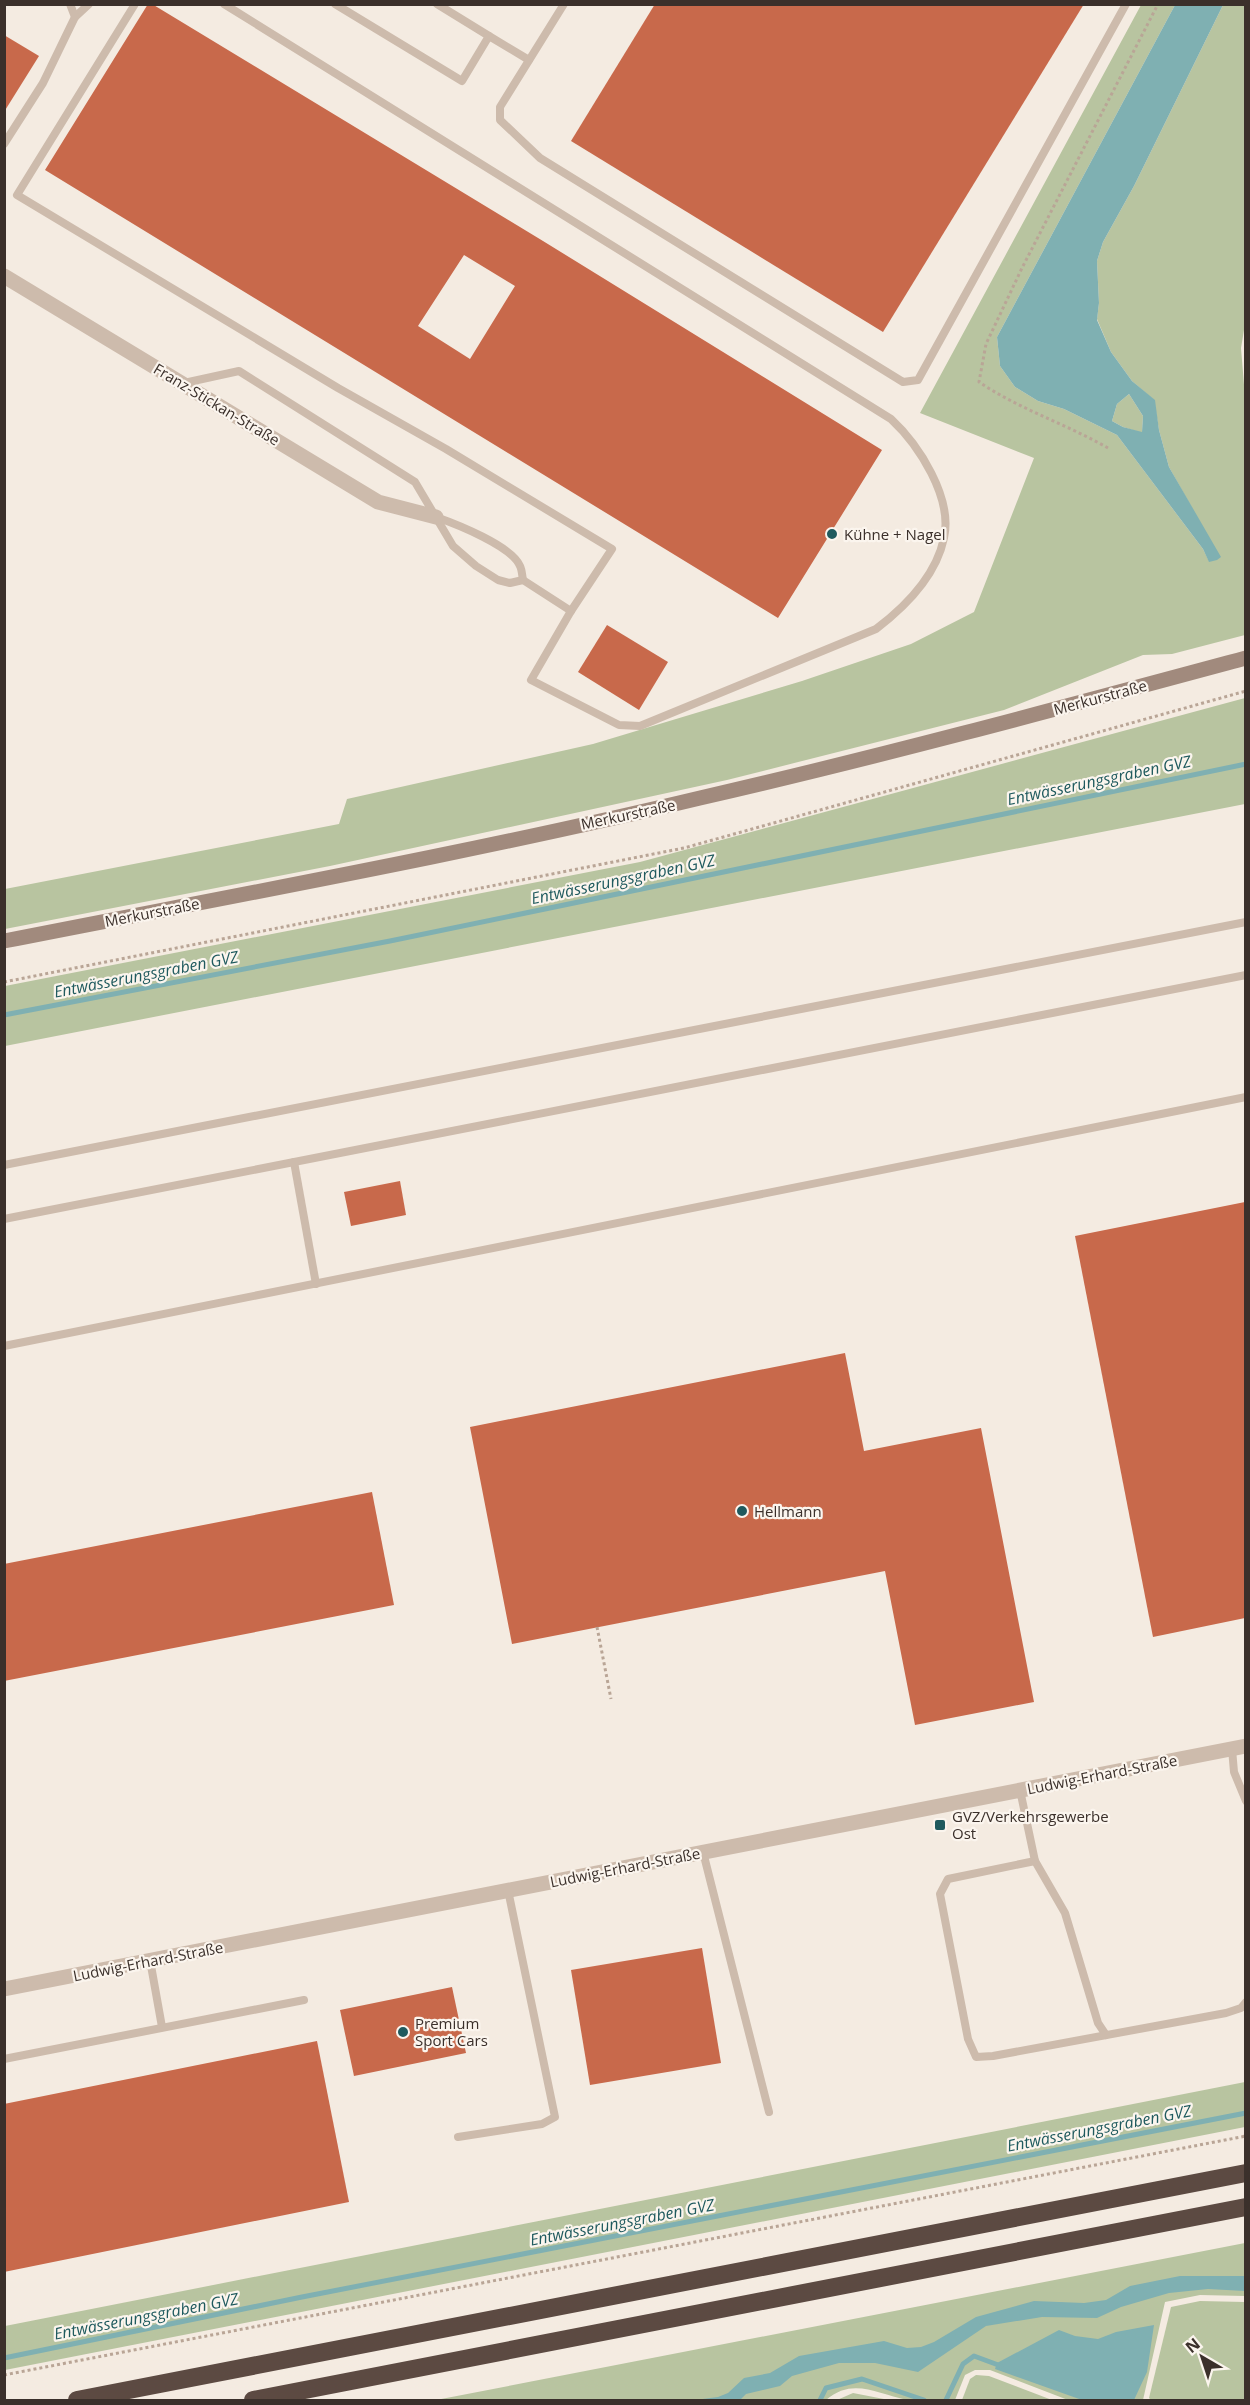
<svg xmlns="http://www.w3.org/2000/svg" width="1250" height="2405" viewBox="0 0 1250 2405" font-family="'Open Sans',sans-serif">
	<style>
		.green { fill: #b8c4a0 }
		.water { fill: #7fb0b2; fill-rule: evenodd }
		.lines { fill: none; stroke-linecap: round; stroke-linejoin: round }
		.stream { stroke: #7fb0b2; stroke-width: 5 }
		.building { fill: #c8694b; fill-rule: evenodd }
		.path { stroke: #b9a596; stroke-width: 3; stroke-dasharray: 3 3; stroke-linecap: butt }
		.lane { stroke: #cdbbac; stroke-width: 8 }
		.street { stroke: #cdbbac; stroke-width: 15 }
		.secondary { stroke: #a18a7d; stroke-width: 15 }
		.highway { stroke: #5c4a42; stroke-width: 18 }
		.poi-dot { fill: #1f5a5e; stroke: #fbf5ee; stroke-width: 2 }
		.labels { text-anchor: middle; dominant-baseline: central; stroke-width: 4.5; stroke-linejoin: round; paint-order: stroke }
		.street-label { font-size: 15px; fill: #3b302b; stroke: #fbf5ee }
		.poi-label { font-size: 15px; fill: #3b302b; stroke: #fbf5ee; text-anchor: start }
		.water-label { font-size: 16px; font-style: italic; fill: #1f5a5e; stroke: #fbf5ee }
	</style>
	<rect width="100%" height="100%" fill="#f4ebe1"/>
	<g class="green">
		<path d="M1141,5H1175L997,337L1000,366L1015,387L1038,401L1064,409L1117,435L1203,549L1209,561L1192,508L1169,467L1159,430L1154,400L1132,381L1111,352L1097,319L1099,303L1097,261L1103,242L1134,186L1223,5H1245L1246,318L1241,348L1246,409L1245,635L1172,654L1143,655L1004,710L727,780L330,866L5,929V889L339,824L347,799L593,744L802,681L911,644L974,612L1034,458L920,413Z"/>
		<path d="M1129,394L1143,416L1142,433L1123,427L1112,421L1117,404Z"/>
		<path d="M1245,698V804L5,1046V986L640,862Z"/>
		<path d="M1245,2082V2127L5,2370V2326Z"/>
		<path d="M1245,2243V2296L1200,2295L1165,2302L1143,2400H1068L990,2370H975L965,2375L955,2400C940,2400 922,2403 907,2400C877,2394 853,2377 826,2400H436Z"/>
		<path d="M1200,2301L1245,2302V2400H1151L1149,2398L1171,2307Z"/>
		<path d="M976,2375L989,2376L1052,2400H962L970,2379Z"/>
		<path d="M853,2393L889,2400H837Z"/>
	</g>
	<g class="water">
		<path d="M1175,5H1223L1134,186L1103,242L1097,261L1099,303L1097,320L1111,352L1132,381L1155,400L1159,430L1169,467L1221,557L1217,560L1209,562L1203,549L1117,435L1064,409L1038,401L1015,387L1000,366L997,337ZM1129,394L1143,416L1142,432L1123,427L1112,421L1117,404Z"/>
		<path d="M1180,2276H1245V2291L1208,2289L1169,2293L1121,2307L1097,2318L1042,2317L986,2326L918,2372L875,2363H839L792,2376L780,2386L746,2394L740,2400H695L718,2397L728,2393L744,2378L770,2373L799,2356L884,2341L907,2348L921,2347L934,2342L976,2317L1034,2301L1084,2303L1106,2300L1130,2286Z"/>
		<path d="M1154,2325L1147,2372L1134,2400H1082L995,2369L997,2363L1059,2330L1075,2336L1098,2339L1116,2332Z"/>
	</g>
	<g class="lines">
		<g class="stream">
			<path d="M4,1015L390,941L1246,764"/>
			<path d="M4,2358L302,2297L1246,2113"/>
			<path d="M820,2400L826,2388L862,2379L924,2400"/>
			<path d="M946,2400L963,2364L974,2356L1001,2366"/>
		</g>
	</g>
	<g class="building">
		<path d="M148,4H152L543,241L882,450L778,618L45,170ZM464,255L515,286L470,359L418,326Z"/>
		<path d="M655,4H1084L883,332L571,141Z"/>
		<path d="M4,35L39,56L4,112Z"/>
		<path d="M607,625L668,662L639,710L578,672Z"/>
		<path d="M400,1181L406,1215L351,1226L344,1192Z"/>
		<path d="M1245,1202V1618L1153,1637L1075,1236Z"/>
		<path d="M845,1353L864,1451L981,1428L1034,1702L915,1725L885,1571L512,1644L470,1427Z"/>
		<path d="M372,1492L394,1605L4,1681V1564Z"/>
		<path d="M702,1948L721,2063L590,2085L571,1970Z"/>
		<path d="M452,1987L466,2053L354,2076L340,2010Z"/>
		<path d="M317,2041L349,2202L4,2272V2104Z"/>
	</g>
	<g class="lines">
		<g class="path">
			<path d="M1108,448C1066,424 1019,409 979,382L986,344L1022,268L1158,4"/>
			<path d="M4,982L684,848L1246,691"/>
			<path d="M597,1627L611,1699"/>
			<path d="M4,2375L1246,2136"/>
		</g>
		<g class="lane">
			<path d="M135,4L17,195L338,388L446,449L612,549L571,611L531,680L619,725L640,726L876,629C905,607 936,576 944,538C953,498 919,445 891,419L224,4"/>
			<path d="M335,4L462,81L489,36L529,60"/>
			<path d="M437,4L489,36"/>
			<path d="M564,4L500,107V120L540,158L903,382L918,380L1126,4"/>
			<path d="M75,17L89,4"/>
			<path d="M4,144L43,83L75,17L70,4"/>
			<path d="M184,383L239,371L415,482L453,546L476,566L498,580L510,583L523,580L571,611"/>
			<path d="M436,517C456,524 512,546 520,566C522,570 522,575 523,580"/>
			<path d="M294,1162L316,1284"/>
			<path d="M4,1165L1246,922"/>
			<path d="M4,1219L1246,975"/>
			<path d="M4,1346L1246,1097"/>
			<path d="M1232,1749L1234,1772L1246,1801"/>
			<path d="M1020,1790L1035,1861L1065,1913L1098,2023L1106,2035"/>
			<path d="M703,1852L769,2112"/>
			<path d="M1035,1861L948,1879L940,1894L968,2039L976,2057L993,2056L1226,2013L1241,2008L1246,2002"/>
			<path d="M150,1960L162,2027"/>
			<path d="M4,2059L304,2000"/>
			<path d="M458,2137L542,2124L555,2117L508,1890"/>
		</g>
		<g class="street">
			<path d="M4,276L378,502L436,517"/>
			<path d="M4,1989L1246,1746"/>
		</g>
		<path class="secondary" d="M4,941C237,895 470,853 700,798C883,756 1064,707 1246,658"/>
		<g class="highway">
			<path d="M77,2400L1246,2173"/>
			<path d="M253,2400L1246,2207"/>
		</g>
	</g>
	<g class="poi-dot">
		<circle cx="832" cy="534" r="6"/>
		<circle cx="742" cy="1511" r="6"/>
		<rect x="934" y="1819" width="12" height="12" rx="3"/>
		<circle cx="403" cy="2032" r="6"/>
	</g>
	<g class="labels">
		<g class="street-label">
			<text transform="translate(217 404) rotate(31)">Franz-Stickan-Straße</text>
			<text transform="translate(1100 697) rotate(-15)">Merkurstraße</text>
			<text transform="translate(628 814) rotate(-12)">Merkurstraße</text>
			<text transform="translate(152 912) rotate(-11)">Merkurstraße</text>
			<text transform="translate(1102 1774) rotate(-11)">Ludwig-Erhard-Straße</text>
			<text transform="translate(625 1867) rotate(-11)">Ludwig-Erhard-Straße</text>
			<text transform="translate(148 1961) rotate(-11)">Ludwig-Erhard-Straße</text>
		</g>
		<g class="poi-label">
			<text x="844" y="534">Kühne + Nagel</text>
			<text x="754" y="1511">Hellmann</text>
			<text x="952" y="1816">GVZ/Verkehrsgewerbe<tspan x="952" dy="17">Ost</tspan></text>
			<text x="415" y="2023">Premium<tspan x="415" dy="17">Sport Cars</tspan></text>
		</g>
		<g class="water-label">
			<text transform="translate(1099 780) rotate(-12)">Entwässerungsgraben GVZ</text>
			<text transform="translate(623 879) rotate(-12)">Entwässerungsgraben GVZ</text>
			<text transform="translate(146 974) rotate(-11)">Entwässerungsgraben GVZ</text>
			<text transform="translate(1099 2128) rotate(-11)">Entwässerungsgraben GVZ</text>
			<text transform="translate(622 2222) rotate(-11)">Entwässerungsgraben GVZ</text>
			<text transform="translate(146 2316) rotate(-11)">Entwässerungsgraben GVZ</text>
		</g>
	</g>
	<rect width="1250" height="2405" fill="none" stroke="#3b302b" stroke-width="12"/>
	<g transform="translate(1202 2357) rotate(321)" stroke="#fbf5ee" stroke-width="4.5" paint-order="stroke">
	<path d="M0-4.5L10 22L0 15L-10 22Z" fill="#3b302b"/>
	<text y="-9" font-size="16" font-weight="bold" text-anchor="middle" fill="#3b302b">N</text>
	</g>
</svg>
